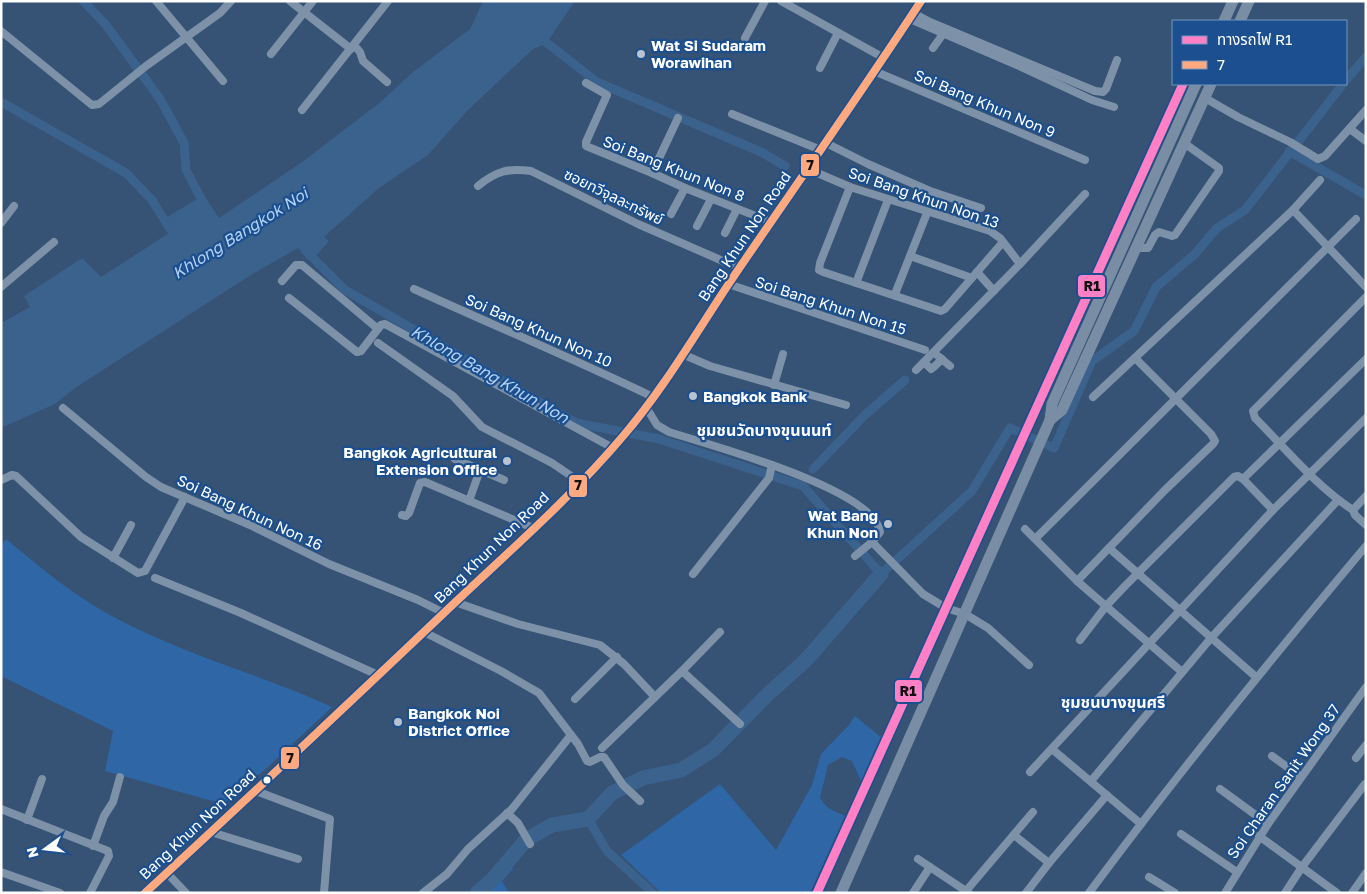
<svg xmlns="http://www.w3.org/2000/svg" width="1367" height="894" viewBox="0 0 1367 894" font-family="'Golos Text','Noto Sans Thai',sans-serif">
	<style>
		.green { fill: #2f66a5 }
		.water { fill: #3b618d }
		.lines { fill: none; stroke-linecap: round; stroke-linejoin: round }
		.canal { stroke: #3b618d; stroke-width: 9 }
		.river { stroke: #3b618d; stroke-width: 15 }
		.minor { stroke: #7d92a8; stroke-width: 8 }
		.tertiary { stroke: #7d92a8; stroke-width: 10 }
		.secondary { stroke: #798da4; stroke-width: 11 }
		.bus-1-casing { stroke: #1b4f8f; stroke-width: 11 }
		.bus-1 { stroke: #ffa980; stroke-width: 8 }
		.rail-1-casing { stroke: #1b4f8f; stroke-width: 12 }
		.rail-1 { stroke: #ff80c5; stroke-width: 9 }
		.poi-dot { fill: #b9c2ce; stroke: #1b4f8f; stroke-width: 2 }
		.bus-dot { fill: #fff; stroke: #1b4f8f; stroke-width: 2 }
		.labels { text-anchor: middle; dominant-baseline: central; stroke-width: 4.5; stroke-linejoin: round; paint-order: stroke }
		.poi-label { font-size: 15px; font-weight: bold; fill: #fff; stroke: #1b4f8f; text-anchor: start }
		.street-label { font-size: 15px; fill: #fff; stroke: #1b4f8f }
		.water-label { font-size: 16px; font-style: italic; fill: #b5d3f5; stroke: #1b4f8f }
		.neighbourhood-label { font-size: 16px; font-weight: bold; fill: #fff; stroke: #1b4f8f }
		.line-badge { stroke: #1b4f8f; stroke-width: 2 }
		.pale-badge-label { font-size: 14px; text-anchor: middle; font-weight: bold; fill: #111 }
	</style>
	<rect width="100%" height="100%" fill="#365274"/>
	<g class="green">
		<path d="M6,539C39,566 73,595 110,615C181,654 260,674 332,707L268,767L223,804L105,771L113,731L1,676V546Z"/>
		<path d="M855,716L881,737L861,781L852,761L842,757L828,765L820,798L828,808L845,816L810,893H661L621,855L720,784L776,850L812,785L821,754L848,726Z"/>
		<path d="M504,860L513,869L502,881L509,893H473Z"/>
	</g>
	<path class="water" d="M483,1H575L546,44L533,49L467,111L428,155L379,188L324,237L329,241L313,259L308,260L298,248L251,275L78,386L55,404L1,428V323L30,307L24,296L82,258L101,277L169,233L162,220L204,195L219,218L302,162L378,104L413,72L470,29Z"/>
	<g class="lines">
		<g class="canal">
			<path d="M83,1L106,25L160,99L184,143L186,170L205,206"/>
			<path d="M538,36L597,82L761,152L785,166"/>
			<path d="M1346,80L1366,57"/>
			<path d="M1,102L126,173L152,200L170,229"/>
			<path d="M1289,151L1366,195"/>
			<path d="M306,251L345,290L576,423L659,439L803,486L881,574L972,491L1010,428L1054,448L1092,361L1134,331L1156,287L1195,254L1217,228L1245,210L1343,84"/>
			<path d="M813,469L865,415L905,380"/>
			<path d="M588,819L607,851L653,893"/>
		</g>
		<path class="river" d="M477,893L492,880L527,839L552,825L588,819L612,793L643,778L681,770L713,750L766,696L806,660L881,574"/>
		<g class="minor">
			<path d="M156,1L223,81"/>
			<path d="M290,1L351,49"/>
			<path d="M781,1L884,58"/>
			<path d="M913,13L930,22L1095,91L1103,92L1106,89L1117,60"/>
			<path d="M910,19L1017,65L1092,100L1114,107"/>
			<path d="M1,31L92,105L99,104L146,66L220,13L231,1"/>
			<path d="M745,38L765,1"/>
			<path d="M354,45L360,52L363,61L387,82"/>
			<path d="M933,48L943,34"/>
			<path d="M271,54L313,1"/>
			<path d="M820,68L838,33"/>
			<path d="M874,71L1085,160"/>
			<path d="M586,83L607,95L586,142V146L652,173L685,188L771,222"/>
			<path d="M1205,98L1238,117L1290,142L1318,159L1325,156L1366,110"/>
			<path d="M302,110L388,1"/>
			<path d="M732,114L821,150"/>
			<path d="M1350,129L1366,141"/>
			<path d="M826,143L868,164L930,191L981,208"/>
			<path d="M808,169L850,187L990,231L1000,238L1020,264"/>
			<path d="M652,173L678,118"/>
			<path d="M478,186C496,171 508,168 531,171L638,224L739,268"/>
			<path d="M850,187L820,263L819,270L823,272L941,311L945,309L1003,242"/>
			<path d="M1293,210L1366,287"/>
			<path d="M671,214L685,188"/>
			<path d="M1,223L14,206"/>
			<path d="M697,226L711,199"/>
			<path d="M725,233L737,209"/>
			<path d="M1137,246L1141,248H1148L1155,235L1159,232L1172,236L1175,235L1219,171V168L1184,143"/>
			<path d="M910,256L972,278"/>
			<path d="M977,272L994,291"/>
			<path d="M282,281L296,265H302L378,329"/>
			<path d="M856,283L888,200"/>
			<path d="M728,284L925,350"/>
			<path d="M1,287L54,242"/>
			<path d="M414,289C493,325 574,359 653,397"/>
			<path d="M895,294L927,213"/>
			<path d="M289,298L357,352L361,351L381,325L385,324L613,448"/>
			<path d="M378,343L453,396L482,427L552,463L580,482"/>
			<path d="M682,354L710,366L846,405"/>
			<path d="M938,356L950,366"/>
			<path d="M924,362L931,369L935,366L942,359"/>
			<path d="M916,370L1020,264L1085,194"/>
			<path d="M774,385L783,354"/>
			<path d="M1093,397L1293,210L1320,180"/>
			<path d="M646,407L657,425L669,432C709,445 875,489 880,532L872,542L855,556"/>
			<path d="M63,408L146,477L161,487L250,525L329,564L418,600L444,613"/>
			<path d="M455,459L504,480"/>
			<path d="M1243,479L1366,359"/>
			<path d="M1,480L12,475L16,476L81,537L138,573L145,571L185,497"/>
			<path d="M1366,496L1353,510L1355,515L1366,525"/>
			<path d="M469,501L480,470"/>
			<path d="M1353,510C1316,486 1286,449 1255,418L1253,411L1366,297"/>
			<path d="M402,515L406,516L409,513L420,483L425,482L533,528"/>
			<path d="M1025,529L1077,581L1182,672"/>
			<path d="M1035,539L1356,219"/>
			<path d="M872,542L923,594L946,608L965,614L988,628L1029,665"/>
			<path d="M1109,548L1256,677"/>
			<path d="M113,558L131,525"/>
			<path d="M693,574L769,478L772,465"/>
			<path d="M155,578L241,613L378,675"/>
			<path d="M1077,581L1165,490L1213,444L1215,441L1211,434L1135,358"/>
			<path d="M455,602L518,624L600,645L624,664L655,697"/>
			<path d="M424,632L501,671L539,693L578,744L587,761L590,762L600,757H604L623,785L640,801"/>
			<path d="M1080,640L1106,606L1125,586L1234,477L1238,476L1243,479L1273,510"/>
			<path d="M682,671L740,724"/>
			<path d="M575,699L617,657"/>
			<path d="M602,748L682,671L720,632"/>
			<path d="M1052,749L1141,824"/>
			<path d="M1272,756L1301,777"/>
			<path d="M1356,758L1366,745"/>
			<path d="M1030,772L1273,510L1366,418"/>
			<path d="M1091,781L1211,638L1338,500"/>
			<path d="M1220,789L1268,824"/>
			<path d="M256,791L330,819L324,893"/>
			<path d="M1,809L108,851L109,856L90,893"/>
			<path d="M507,813L518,823L530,844"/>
			<path d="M27,820L42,779"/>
			<path d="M211,832L298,859"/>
			<path d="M1181,834L1237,872"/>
			<path d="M1014,835L1049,863"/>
			<path d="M1259,836L1337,893"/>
			<path d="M93,846L104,816L113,802L120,777"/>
			<path d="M918,859L969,893"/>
			<path d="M1,872L60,893"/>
			<path d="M167,873L186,893"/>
			<path d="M1149,877L1175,893"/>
			<path d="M966,891L1033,812"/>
			<path d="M423,893L447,874L468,849L512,809L571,735"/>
			<path d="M913,893L930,867"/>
			<path d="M1026,893L1049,863L1107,795"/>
			<path d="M1089,893C1177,774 1271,659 1366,546"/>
			<path d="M1225,893L1268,824L1366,687"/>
			<path d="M1285,893L1302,867L1365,784"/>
			<path d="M1352,893L1366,873"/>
		</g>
		<path class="tertiary" d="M145,893C246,800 346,706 446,611C506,554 571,498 624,435C666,386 700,326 736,273C798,182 861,93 921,1"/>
		<g class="secondary">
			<path d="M1224,21L1233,1"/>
			<path d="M1240,21L1249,1"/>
			<path d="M1050,420L1062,410L1211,84"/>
			<path d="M841,893L1050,420L1052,404L1196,84"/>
		</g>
		<g class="bus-1-casing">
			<path id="bus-1" d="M145,893C246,800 346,706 446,611C506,554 571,498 624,435C666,386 700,326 736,273C798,182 861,93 921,1"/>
		</g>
		<use href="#bus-1" class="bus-1"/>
		<g class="rail-1-casing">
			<path id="rail-1" d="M817,893L1183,84"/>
		</g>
		<use href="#rail-1" class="rail-1"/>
	</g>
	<g class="poi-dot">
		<circle cx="641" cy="54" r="5"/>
		<circle cx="693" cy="396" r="5"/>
		<circle cx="507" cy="461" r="5"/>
		<circle cx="888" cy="524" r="5"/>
		<circle cx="398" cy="722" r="5"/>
	</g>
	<circle class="bus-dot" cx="267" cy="780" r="4.5"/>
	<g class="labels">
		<g class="poi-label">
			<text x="651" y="45">Wat Si Sudaram<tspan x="651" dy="17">Worawihan</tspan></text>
			<text x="703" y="396">Bangkok Bank</text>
			<text x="497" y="452" text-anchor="end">Bangkok Agricultural<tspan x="497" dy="17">Extension Office</tspan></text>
			<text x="878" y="515" text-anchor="end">Wat Bang<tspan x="878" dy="17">Khun Non</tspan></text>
			<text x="408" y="713">Bangkok Noi<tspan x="408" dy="17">District Office</tspan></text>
		</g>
		<g class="street-label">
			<text transform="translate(985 103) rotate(23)">Soi Bang Khun Non 9</text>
			<text transform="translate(674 168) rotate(22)">Soi Bang Khun Non 8</text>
			<text transform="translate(614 196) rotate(26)">ซอยทวีจุลละทรัพย์</text>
			<text transform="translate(924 197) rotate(19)">Soi Bang Khun Non 13</text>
			<text transform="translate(744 236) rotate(-56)">Bang Khun Non Road</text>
			<text transform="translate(831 305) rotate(18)">Soi Bang Khun Non 15</text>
			<text transform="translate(539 330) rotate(24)">Soi Bang Khun Non 10</text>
			<text transform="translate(250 512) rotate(25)">Soi Bang Khun Non 16</text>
			<text transform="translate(491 547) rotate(-44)">Bang Khun Non Road</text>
			<text transform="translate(1283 781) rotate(-55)">Soi Charan Sanit Wong 37</text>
			<text transform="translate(197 824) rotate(-43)">Bang Khun Non Road</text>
		</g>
		<g class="water-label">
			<text transform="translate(240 233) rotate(-32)">Khlong Bangkok Noi</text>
			<text transform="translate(490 374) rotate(30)">Khlong Bang Khun Non</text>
		</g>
		<g class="neighbourhood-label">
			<text x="764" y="430">ชุมชนวัดบางขุนนนท์</text>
			<text x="1113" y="702">ชุมชนบางขุนศรี</text>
		</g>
	</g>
	<g class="line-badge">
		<rect x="800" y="153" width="20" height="24" rx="5" fill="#ffa980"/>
		<rect x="1077" y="274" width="29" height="24" rx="5" fill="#ff80c5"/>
		<rect x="568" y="474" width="20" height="24" rx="5" fill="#ffa980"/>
		<rect x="894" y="679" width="29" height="24" rx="5" fill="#ff80c5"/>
		<rect x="280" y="746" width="20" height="24" rx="5" fill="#ffa980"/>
	</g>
	<g class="pale-badge-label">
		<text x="810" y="170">7</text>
		<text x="1092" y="291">R1</text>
		<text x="578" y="490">7</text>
		<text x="908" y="696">R1</text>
		<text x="290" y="763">7</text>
	</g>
	<rect width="1367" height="894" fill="none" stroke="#ffffff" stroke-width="5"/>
	<rect x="1172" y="20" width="175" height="65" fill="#1b4f8f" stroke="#7695bc"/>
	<rect x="1182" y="36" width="25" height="8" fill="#ff80c5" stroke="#7695bc"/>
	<text x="1217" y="45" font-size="15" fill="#ffffff">ทางรถไฟ R1</text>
	<rect x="1182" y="61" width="25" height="8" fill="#ffa980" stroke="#7695bc"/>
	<text x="1217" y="70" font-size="15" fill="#ffffff">7</text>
	<g transform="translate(45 849) rotate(255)" stroke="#1b4f8f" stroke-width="4" paint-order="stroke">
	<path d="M0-4L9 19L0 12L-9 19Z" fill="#ffffff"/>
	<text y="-8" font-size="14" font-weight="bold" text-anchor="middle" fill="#ffffff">N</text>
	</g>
</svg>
